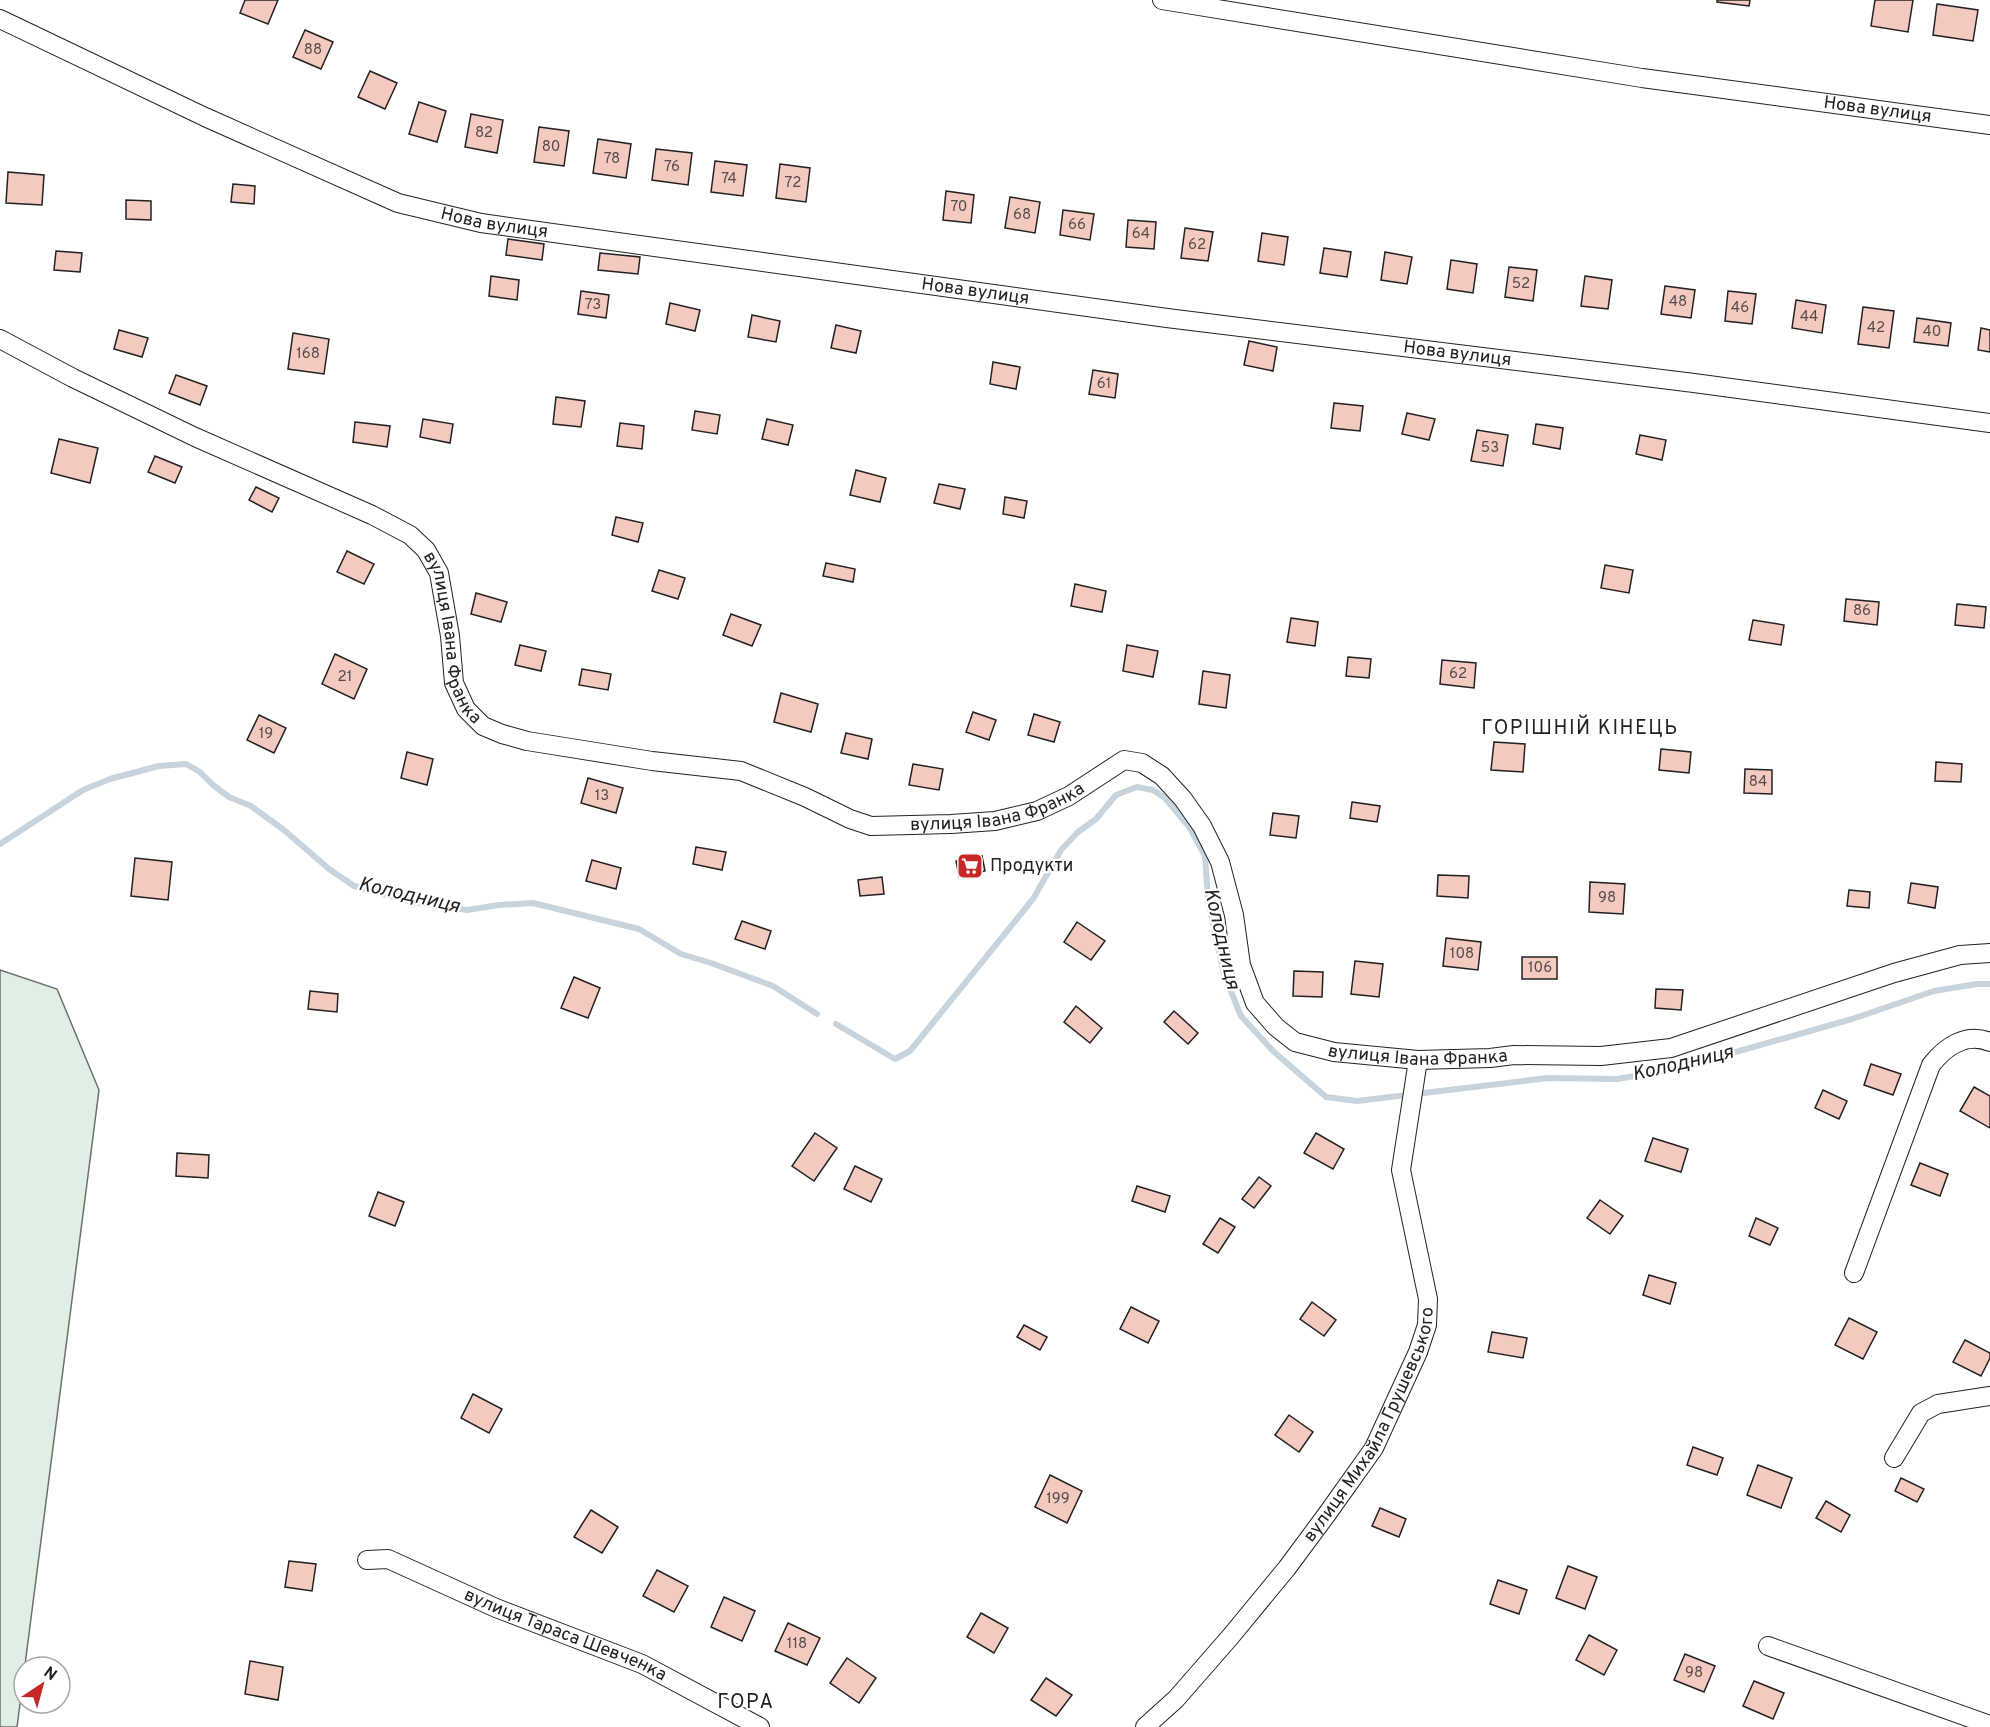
<svg xmlns="http://www.w3.org/2000/svg" width="1990" height="1727" viewBox="0 0 1990 1727" font-family="Overpass,sans-serif">
	<style>
		.green { fill: #e0efe3; stroke: #6f6f6f; stroke-width: 1.5 }
		.lines { fill: none; stroke-linecap: round; stroke-linejoin: round }
		.stream { stroke: #c7d3dd; stroke-width: 6 }
		.building { fill: #f3c9c0; stroke: #222; stroke-width: 1.5 }
		.minor-casing { stroke: #222; stroke-width: 20 }
		.minor { stroke: #fff; stroke-width: 18 }
		.labels { text-anchor: middle; dominant-baseline: central; stroke-width: 4.5; stroke-linejoin: round; paint-order: stroke }
		.number-label { font-size: 15px; fill: #564c4a }
		.street-label { font-size: 18px; fill: #222; stroke: #fff }
		.poi-label { font-size: 18px; fill: #222; stroke: #fff; text-anchor: start }
		.neighbourhood-label { font-size: 20px; letter-spacing: 1.5px; fill: #222; stroke: #fff }
		.water-label { font-size: 20px; font-style: italic; fill: #222; stroke: #fff }
	</style>
	<rect width="100%" height="100%" fill="#fff"/>
	<path class="green" d="M0,970L57,989L99,1090L17,1727H0Z"/>
	<g class="lines">
		<g class="stream">
			<path d="M0,844L83,790L110,779L159,766L186,764L200,772L213,785L229,797L251,806L284,830L329,869L354,886L413,902L467,910L499,905L533,903L639,929L681,954L711,963L773,986L817,1014"/>
			<path d="M836,1024L895,1059L910,1051L1033,899L1061,850L1078,832L1096,819L1116,795L1137,787L1153,790L1165,798L1190,828L1205,856L1208,900L1224,974L1241,1016L1273,1051L1326,1097L1357,1101L1548,1078L1617,1079L1676,1069L1852,1019L1934,991L1977,984H1990"/>
		</g>
	</g>
	<g class="building">
		<path d="M245,0H278L268,24L240,13Z"/>
		<path d="M1717,0H1750L1749,6L1717,2Z"/>
		<path d="M1875,0H1913L1908,32L1871,26Z"/>
		<path d="M1937,4L1978,10L1973,41L1933,35Z"/>
		<path d="M305,30L333,42L321,69L293,57Z"/>
		<path d="M370,71L397,83L385,109L358,97Z"/>
		<path d="M419,102L446,111L437,142L409,134Z"/>
		<path d="M471,114L503,120L497,153L465,147Z"/>
		<path d="M539,127L569,131L564,166L534,162Z"/>
		<path d="M598,139L631,144L626,178L593,173Z"/>
		<path d="M656,149L692,153L688,185L652,180Z"/>
		<path d="M715,161L747,165L743,196L711,192Z"/>
		<path d="M780,164L810,168L806,202L776,198Z"/>
		<path d="M8,172L44,175L42,205L6,203Z"/>
		<path d="M233,184L255,186L254,204L231,202Z"/>
		<path d="M946,191L974,195L971,223L943,220Z"/>
		<path d="M1010,197L1040,202L1035,233L1005,228Z"/>
		<path d="M126,200L151,201V220L126,219Z"/>
		<path d="M1063,210L1094,214L1090,240L1060,235Z"/>
		<path d="M1128,220L1156,222L1154,249L1126,247Z"/>
		<path d="M1185,228L1213,232L1208,261L1181,258Z"/>
		<path d="M1262,233L1288,237L1284,265L1258,261Z"/>
		<path d="M508,239L544,244L542,260L506,255Z"/>
		<path d="M1324,248L1351,252L1347,277L1320,273Z"/>
		<path d="M56,251L82,253L80,272L54,270Z"/>
		<path d="M1385,252L1412,257L1407,284L1381,280Z"/>
		<path d="M600,253L640,257L638,274L598,270Z"/>
		<path d="M1451,260L1477,264L1473,293L1447,289Z"/>
		<path d="M1509,267L1537,270L1533,301L1505,297Z"/>
		<path d="M491,276L519,280L517,300L489,296Z"/>
		<path d="M1585,276L1612,280L1608,309L1581,306Z"/>
		<path d="M1665,286L1695,290L1691,318L1661,314Z"/>
		<path d="M581,291L609,295L606,318L578,314Z"/>
		<path d="M1728,291L1756,294L1752,324L1725,321Z"/>
		<path d="M1796,300L1826,305L1822,333L1792,328Z"/>
		<path d="M670,303L700,310L695,331L666,324Z"/>
		<path d="M1863,307L1894,311L1889,348L1858,344Z"/>
		<path d="M752,315L780,321L776,342L748,337Z"/>
		<path d="M1917,318L1951,323L1948,346L1914,342Z"/>
		<path d="M836,325L861,331L856,353L831,348Z"/>
		<path d="M1981,328L1990,330V352L1978,350Z"/>
		<path d="M119,330L148,338L142,357L114,349Z"/>
		<path d="M293,333L329,339L324,374L288,369Z"/>
		<path d="M1249,341L1277,347L1273,371L1244,365Z"/>
		<path d="M993,362L1020,367L1016,389L990,384Z"/>
		<path d="M1093,370L1118,374L1115,398L1089,394Z"/>
		<path d="M176,375L207,386L200,405L169,393Z"/>
		<path d="M556,397L585,401L581,427L553,424Z"/>
		<path d="M1334,403L1363,406L1360,431L1331,428Z"/>
		<path d="M695,411L720,415L717,434L692,430Z"/>
		<path d="M1407,413L1435,419L1429,440L1402,434Z"/>
		<path d="M423,419L453,424L450,443L420,437Z"/>
		<path d="M767,419L793,425L788,445L762,439Z"/>
		<path d="M355,422L390,426L387,447L353,442Z"/>
		<path d="M620,423L644,426L642,449L617,446Z"/>
		<path d="M1536,424L1563,428L1560,449L1533,444Z"/>
		<path d="M1477,430L1508,435L1503,466L1471,461Z"/>
		<path d="M1640,435L1666,440L1662,460L1636,454Z"/>
		<path d="M59,439L98,448L90,483L51,473Z"/>
		<path d="M155,456L182,467L175,483L148,472Z"/>
		<path d="M856,470L886,478L880,502L850,495Z"/>
		<path d="M939,484L965,489L960,509L934,503Z"/>
		<path d="M256,487L279,498L272,512L249,500Z"/>
		<path d="M1005,497L1027,501L1024,518L1003,514Z"/>
		<path d="M616,517L643,523L638,542L612,535Z"/>
		<path d="M347,551L374,564L364,584L337,572Z"/>
		<path d="M826,563L855,569L853,582L823,576Z"/>
		<path d="M1605,565L1633,570L1629,593L1601,588Z"/>
		<path d="M659,570L685,578L678,599L652,591Z"/>
		<path d="M1075,584L1106,591L1102,612L1071,606Z"/>
		<path d="M476,593L507,602L501,622L471,614Z"/>
		<path d="M1846,599L1879,602L1877,625L1844,621Z"/>
		<path d="M1957,604L1986,607L1984,628L1955,625Z"/>
		<path d="M731,614L761,625L752,646L723,635Z"/>
		<path d="M1291,618L1318,622L1315,646L1287,642Z"/>
		<path d="M1753,620L1784,625L1781,645L1749,640Z"/>
		<path d="M520,645L546,651L541,671L515,665Z"/>
		<path d="M1127,645L1158,651L1153,677L1123,671Z"/>
		<path d="M335,654L367,669L354,699L322,684Z"/>
		<path d="M1348,657L1371,659L1369,678L1346,676Z"/>
		<path d="M1442,660L1476,663L1474,688L1440,684Z"/>
		<path d="M582,669L611,674L608,690L579,685Z"/>
		<path d="M1203,671L1230,675L1226,708L1199,704Z"/>
		<path d="M781,693L818,704L811,732L774,722Z"/>
		<path d="M973,712L996,720L989,740L966,732Z"/>
		<path d="M1034,714L1060,722L1054,742L1028,735Z"/>
		<path d="M259,715L286,728L274,753L247,740Z"/>
		<path d="M846,733L872,739L868,759L841,753Z"/>
		<path d="M1494,742L1525,744L1523,772L1491,770Z"/>
		<path d="M1661,749L1691,752L1689,773L1659,770Z"/>
		<path d="M407,752L433,759L427,785L401,778Z"/>
		<path d="M1936,762L1962,764L1961,782L1935,781Z"/>
		<path d="M913,764L943,769L939,790L909,785Z"/>
		<path d="M1745,769L1772,770V794L1744,793Z"/>
		<path d="M588,778L623,788L616,813L581,803Z"/>
		<path d="M1352,802L1380,806L1377,822L1350,818Z"/>
		<path d="M1273,813L1299,816L1296,838L1270,835Z"/>
		<path d="M696,847L726,852L722,870L693,864Z"/>
		<path d="M982,856L985,871L959,876L956,861Z"/>
		<path d="M135,858L172,862L168,900L131,896Z"/>
		<path d="M592,860L621,868L616,889L586,881Z"/>
		<path d="M1438,875L1469,876L1468,898L1437,896Z"/>
		<path d="M882,877L884,894L860,896L858,880Z"/>
		<path d="M1590,882L1625,884L1623,914L1589,912Z"/>
		<path d="M1911,883L1938,887L1935,908L1908,903Z"/>
		<path d="M1849,890L1870,892L1869,908L1847,906Z"/>
		<path d="M742,921L771,931L765,949L735,939Z"/>
		<path d="M1077,922L1105,941L1091,960L1064,942Z"/>
		<path d="M1446,938L1481,942L1478,970L1443,966Z"/>
		<rect x="1522" y="957" width="35" height="22"/>
		<path d="M1355,961L1383,964L1379,997L1351,994Z"/>
		<path d="M1294,971L1323,972L1322,997L1293,996Z"/>
		<path d="M574,977L600,988L588,1018L561,1008Z"/>
		<path d="M1656,989L1683,990L1681,1010L1655,1008Z"/>
		<path d="M310,991L338,994L337,1012L308,1009Z"/>
		<path d="M1076,1006L1102,1028L1090,1043L1064,1022Z"/>
		<path d="M1174,1011L1198,1033L1188,1044L1164,1022Z"/>
		<path d="M1871,1064L1901,1074L1893,1095L1864,1085Z"/>
		<path d="M1974,1087L1990,1096V1128L1960,1111Z"/>
		<path d="M1823,1090L1847,1101L1839,1119L1815,1108Z"/>
		<path d="M815,1133L837,1148L814,1181L792,1166Z"/>
		<path d="M1316,1133L1344,1149L1333,1169L1304,1153Z"/>
		<path d="M1653,1138L1688,1149L1681,1172L1645,1161Z"/>
		<path d="M177,1153L209,1155L208,1178L176,1176Z"/>
		<path d="M1920,1163L1948,1174L1940,1196L1911,1185Z"/>
		<path d="M855,1166L882,1179L871,1202L844,1189Z"/>
		<path d="M1259,1177L1271,1186L1254,1208L1242,1199Z"/>
		<path d="M1137,1186L1170,1196L1165,1212L1132,1201Z"/>
		<path d="M378,1192L404,1202L395,1226L369,1216Z"/>
		<path d="M1600,1200L1623,1216L1610,1234L1587,1218Z"/>
		<path d="M1220,1218L1235,1227L1218,1253L1203,1244Z"/>
		<path d="M1756,1218L1778,1228L1770,1245L1749,1236Z"/>
		<path d="M1649,1275L1676,1283L1670,1304L1643,1295Z"/>
		<path d="M1312,1302L1336,1320L1324,1336L1300,1319Z"/>
		<path d="M1131,1307L1159,1321L1148,1343L1120,1329Z"/>
		<path d="M1849,1318L1877,1332L1863,1359L1835,1345Z"/>
		<path d="M1024,1325L1047,1337L1040,1350L1017,1337Z"/>
		<path d="M1492,1332L1527,1338L1523,1358L1488,1352Z"/>
		<path d="M1965,1340L1990,1353V1358L1981,1376L1953,1362Z"/>
		<path d="M473,1394L502,1409L489,1433L461,1418Z"/>
		<path d="M1289,1415L1313,1432L1299,1452L1275,1435Z"/>
		<path d="M1693,1447L1723,1458L1717,1475L1687,1465Z"/>
		<path d="M1758,1465L1792,1478L1781,1508L1747,1495Z"/>
		<path d="M1050,1475L1082,1491L1067,1523L1035,1507Z"/>
		<path d="M1901,1478L1924,1489L1917,1502L1895,1491Z"/>
		<path d="M1826,1501L1850,1515L1841,1532L1816,1518Z"/>
		<path d="M1380,1508L1406,1519L1399,1537L1372,1526Z"/>
		<path d="M591,1510L618,1527L602,1553L574,1537Z"/>
		<path d="M289,1561L316,1564L312,1591L285,1587Z"/>
		<path d="M1568,1566L1597,1577L1585,1609L1556,1598Z"/>
		<path d="M657,1570L688,1586L674,1612L643,1596Z"/>
		<path d="M1498,1580L1527,1590L1519,1614L1490,1604Z"/>
		<path d="M724,1597L755,1611L742,1641L711,1627Z"/>
		<path d="M981,1613L1008,1628L994,1653L967,1637Z"/>
		<path d="M788,1623L820,1638L807,1665L775,1651Z"/>
		<path d="M1589,1635L1617,1650L1604,1675L1576,1660Z"/>
		<path d="M1685,1654L1715,1666L1704,1692L1674,1680Z"/>
		<path d="M847,1658L876,1678L859,1703L830,1683Z"/>
		<path d="M250,1661L283,1667L278,1700L245,1694Z"/>
		<path d="M1046,1678L1072,1695L1056,1716L1031,1700Z"/>
		<path d="M1754,1681L1784,1693L1773,1719L1743,1706Z"/>
	</g>
	<g class="lines">
		<g class="minor-casing">
			<g id="minor">
				<path id="s1" d="M1162,0L1642,78L1990,125"/>
				<path id="s2" d="M0,19L205,117L398,203L481,223L1167,318L1694,383L1990,423"/>
				<path id="s3" d="M0,339L73,378L195,437L372,515L410,535L426,550L439,573L450,636L454,683L466,709L483,726L502,734L527,741L652,761L741,771L805,797L850,819L871,826L951,824L995,821L1037,811L1069,796L1124,760L1142,763L1162,776L1183,799L1202,826L1220,862L1234,915L1241,965L1255,1003L1276,1027L1295,1042L1334,1052L1418,1060L1490,1058L1514,1055L1601,1056L1671,1048L1894,973L1960,955L1990,953"/>
				<path d="M1854,1273L1931,1065C1945,1047 1966,1032 1990,1042"/>
				<path d="M1894,1458L1921,1413L1938,1404L1990,1396"/>
				<path id="s4" d="M367,1560L388,1559L496,1608L642,1664L760,1727"/>
				<path d="M1768,1646L1990,1725"/>
				<path id="s5" d="M1145,1727L1176,1699L1231,1636L1287,1568L1327,1514L1374,1448L1418,1352L1427,1325L1428,1299L1401,1170L1418,1060"/>
			</g>
		</g>
		<use href="#minor" class="minor"/>
	</g>
	<defs>
		<g id="supermarket-square" transform="scale(1.35)"><rect x="-9" y="-9" width="18" height="18" rx="4" fill="#c62828" stroke="#fff"/><path d="M-6-5.5h2.5l.6 2H6L4.5 2H-2.5L-4.4-4H-6ZM-1.5 3.2a1.3 1.3 0 1 0 .1 0ZM3 3.2a1.3 1.3 0 1 0 .1 0Z" fill="#fff"/></g>
	</defs>
	<g fill-rule="evenodd">
		<use href="#supermarket-square" x="970" y="866"/>
	</g>
	<g class="labels">
		<g class="number-label">
			<text x="313" y="50">88</text>
			<text x="484" y="133">82</text>
			<text x="551" y="147">80</text>
			<text x="612" y="159">78</text>
			<text x="672" y="167">76</text>
			<text x="729" y="179">74</text>
			<text x="793" y="183">72</text>
			<text x="959" y="207">70</text>
			<text x="1022" y="215">68</text>
			<text x="1077" y="225">66</text>
			<text x="1141" y="234">64</text>
			<text x="1197" y="245">62</text>
			<text x="1521" y="284">52</text>
			<text x="1678" y="302">48</text>
			<text x="593" y="305">73</text>
			<text x="1740" y="308">46</text>
			<text x="1809" y="317">44</text>
			<text x="1876" y="328">42</text>
			<text x="1932" y="332">40</text>
			<text x="308" y="354">168</text>
			<text x="1104" y="384">61</text>
			<text x="1490" y="448">53</text>
			<text x="1862" y="611">86</text>
			<text x="1458" y="674">62</text>
			<text x="345" y="677">21</text>
			<text x="266" y="734">19</text>
			<text x="1758" y="782">84</text>
			<text x="602" y="796">13</text>
			<text x="1607" y="898">98</text>
			<text x="1462" y="954">108</text>
			<text x="1540" y="968">106</text>
			<text x="1058" y="1499">199</text>
			<text x="797" y="1644">118</text>
			<text x="1694" y="1673">98</text>
		</g>
		<g class="street-label">
			<text stroke="none"><textPath href="#s1" startOffset="724">Нова вулиця</textPath></text>
			<text stroke="none"><textPath href="#s2" startOffset="537">Нова вулиця</textPath></text>
			<text stroke="none"><textPath href="#s2" startOffset="1023">Нова вулиця</textPath></text>
			<text stroke="none"><textPath href="#s2" startOffset="1509">Нова вулиця</textPath></text>
			<text stroke="none"><textPath href="#s3" startOffset="570">вулиця Івана Франка</textPath></text>
			<text stroke="none"><textPath href="#s3" startOffset="1200">вулиця Івана Франка</textPath></text>
			<text stroke="none"><textPath href="#s3" startOffset="1812">вулиця Івана Франка</textPath></text>
			<text stroke="none"><textPath href="#s5" startOffset="381">вулиця Михайла Грушевського</textPath></text>
			<text stroke="none"><textPath href="#s4" startOffset="214">вулиця Тараса Шевченка</textPath></text>
		</g>
		<g class="poi-label">
			<text x="990" y="866">Продукти</text>
		</g>
		<g class="neighbourhood-label">
			<text x="1580" y="729">ГОРІШНІЙ КІНЕЦЬ</text>
			<text x="746" y="1703">ГОРА</text>
		</g>
		<g class="water-label">
			<text transform="translate(409 896) rotate(13)">Колодниця</text>
			<text transform="translate(1221 939) rotate(77)">Колодниця</text>
			<text transform="translate(1683 1064) rotate(-13)">Колодниця</text>
		</g>
	</g>
	<g transform="translate(42 1685) rotate(36)"><circle r="28" fill="#ffffff" stroke="#a7a7a7" stroke-width="1.5"/>
	<path d="M0-4.5L10 22L0 15L-10 22Z" fill="#c62828"/>
	<text y="-9" font-size="16" font-weight="bold" text-anchor="middle" fill="#222222">N</text>
	</g>
</svg>
